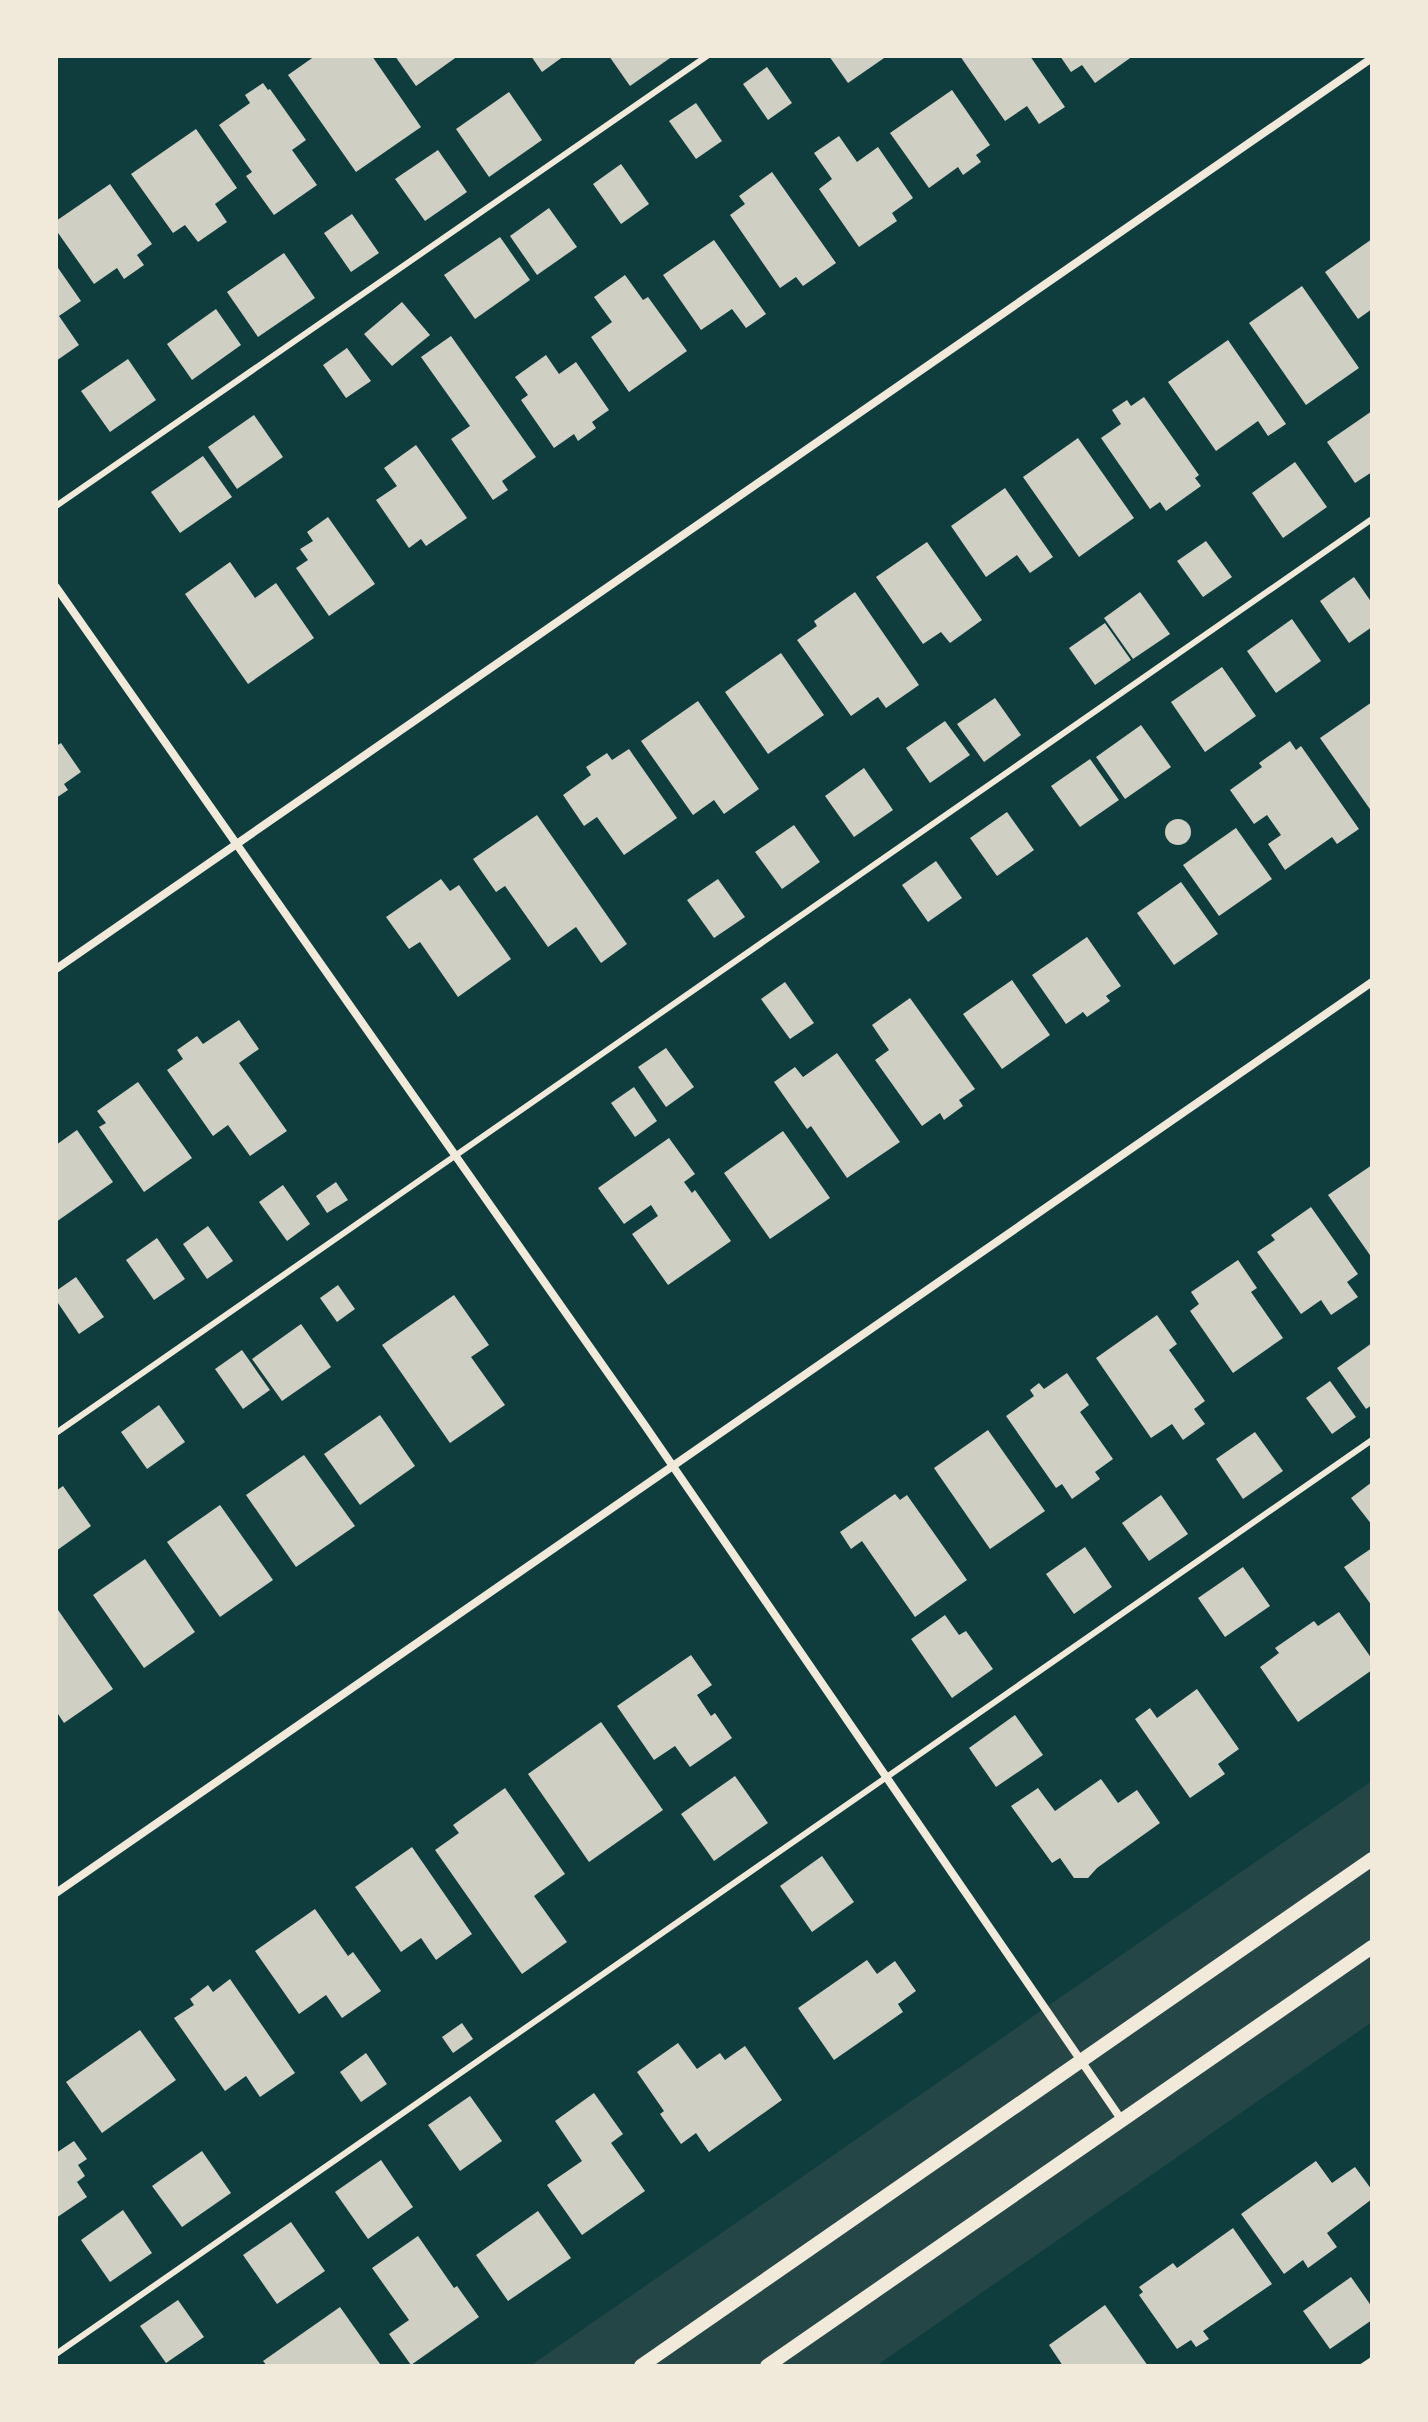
<svg xmlns="http://www.w3.org/2000/svg" width="1428" height="2422" viewBox="0 0 1428 2422" font-family="Georgia,serif">
	<style>
		.green { fill: #244646 }
		.building { fill: #cfcfc3 }
		.lines { fill: none; stroke-linecap: round; stroke-linejoin: round }
		.service { stroke: #f1e9da; stroke-width: 6 }
		.minor { stroke: #f1e9da; stroke-width: 8 }
		.tertiary { stroke: #f1e9da; stroke-width: 14 }
	</style>
	<rect width="100%" height="100%" fill="#0f3d3e"/>
	<path class="green" d="M1372,1781V2022L876,2366H530Z"/>
	<g class="building">
		<path d="M315,56H372L421,127L356,172L288,75Z"/>
		<path d="M395,56H458L416,86Z"/>
		<path d="M531,56H564L542,72Z"/>
		<path d="M609,56H673L630,86Z"/>
		<path d="M829,56H887L848,83Z"/>
		<path d="M960,56H1030L1065,107L1039,124L1027,106L1005,121Z"/>
		<path d="M1060,56H1133L1095,83L1082,65L1071,72Z"/>
		<path d="M767,67L792,103L768,120L743,84Z"/>
		<path d="M263,83L268,90L270,89L306,140L292,150L317,185L274,215L246,176L252,172L219,125L250,103L245,95Z"/>
		<path d="M952,90L990,145L976,155L981,162L963,175L958,167L929,188L890,133Z"/>
		<path d="M509,92L542,140L489,177L456,129Z"/>
		<path d="M696,103L722,141L696,159L669,121Z"/>
		<path d="M196,129L237,188L215,204L227,222L198,242L185,225L173,233L131,174Z"/>
		<path d="M839,136L857,162L878,147L913,198L892,213L897,221L859,247L819,189L832,179L814,153Z"/>
		<path d="M438,150L467,192L425,221L395,179Z"/>
		<path d="M621,164L649,204L621,224L593,184Z"/>
		<path d="M772,172L836,263L803,286L796,277L780,288L730,215L745,204L739,196Z"/>
		<path d="M110,184L152,244L137,255L144,265L124,279L117,268L94,284L56,230V221Z"/>
		<path d="M549,208L577,247L537,275L510,236Z"/>
		<path d="M352,214L379,253L351,272L324,233Z"/>
		<path d="M500,237L530,280L475,319L444,275Z"/>
		<path d="M1372,239V309L1358,319L1325,272Z"/>
		<path d="M714,240L766,314L746,328L732,309L701,330L663,275Z"/>
		<path d="M284,253L315,298L258,337L227,292Z"/>
		<path d="M56,265L81,301L59,316L79,345L56,361Z"/>
		<path d="M625,275L643,300L648,297L687,351L629,392L591,337L612,322L594,297Z"/>
		<path d="M1302,286L1359,368L1306,405L1249,323Z"/>
		<path d="M402,302L430,335L392,366L364,334Z"/>
		<path d="M216,309L241,345L192,380L167,344Z"/>
		<path d="M451,336L536,457L502,481L508,490L493,500L451,439L470,426L421,357Z"/>
		<path d="M1228,340L1286,424L1268,436L1258,421L1216,451L1168,382Z"/>
		<path d="M347,348L371,381L346,398L323,365Z"/>
		<path d="M546,355L559,374L576,362L609,410L592,422L596,428L578,441L574,434L554,448L521,400L528,395L515,377Z"/>
		<path d="M128,359L156,400L110,432L81,391Z"/>
		<path d="M1144,397L1199,475L1195,478L1201,486L1166,511L1160,502L1150,509L1101,438L1121,424L1112,410L1127,400L1131,406Z"/>
		<path d="M1372,411V472L1355,483L1327,442Z"/>
		<path d="M254,415L283,457L237,489L208,447Z"/>
		<path d="M1078,438L1134,518L1079,557L1023,477Z"/>
		<path d="M416,445L467,518L426,546L421,539L409,548L376,500L397,486L384,468Z"/>
		<path d="M203,456L232,497L180,533L151,492Z"/>
		<path d="M1295,462L1327,507L1283,538L1252,493Z"/>
		<path d="M1005,488L1053,557L1030,573L1017,555L986,577L951,526Z"/>
		<path d="M328,517L375,584L329,616L296,568L308,560L300,549L313,541L307,532Z"/>
		<path d="M1206,541L1232,577L1203,597L1177,561Z"/>
		<path d="M927,542L982,620L950,643L941,632L923,644L876,577Z"/>
		<path d="M230,562L255,598L276,583L314,638L248,684L185,594Z"/>
		<path d="M1354,577L1372,603V627L1349,643L1320,601Z"/>
		<path d="M855,592L919,685L886,708L878,697L851,716L797,640L817,626L814,621Z"/>
		<path d="M1140,592L1170,634L1133,659L1104,618Z"/>
		<path d="M1292,619L1321,661L1276,693L1247,651Z"/>
		<path d="M1105,623L1131,660L1095,685L1069,648Z"/>
		<path d="M781,653L824,715L768,754L725,692Z"/>
		<path d="M1222,667L1256,716L1205,752L1171,702Z"/>
		<path d="M995,698L1021,735L984,762L957,724Z"/>
		<path d="M698,701L759,789L724,814L714,800L693,815L641,741Z"/>
		<path d="M1372,702V812L1320,738Z"/>
		<path d="M945,721L970,755L930,783L906,748Z"/>
		<path d="M1141,725L1171,767L1125,799L1096,757Z"/>
		<path d="M1290,741L1296,750L1301,746L1359,829L1337,844L1332,837L1285,870L1268,844L1281,835L1267,815L1254,824L1230,790L1262,767L1259,763Z"/>
		<path d="M61,743L81,772L64,784L68,790L56,798V746Z"/>
		<path d="M629,749L677,818L624,855L597,817L584,826L563,795L591,775L586,767L607,753L612,760Z"/>
		<path d="M1090,759L1119,800L1080,827L1051,786Z"/>
		<path d="M864,768L893,810L854,837L825,796Z"/>
		<path d="M1007,812L1034,850L997,876L970,838Z"/>
		<path d="M537,815L627,944L601,963L576,927L548,947L505,886L496,892L473,859Z"/>
		<circle cx="1178" cy="832" r="13"/>
		<path d="M794,825L820,862L782,889L755,852Z"/>
		<path d="M1236,828L1272,879L1219,916L1183,865Z"/>
		<path d="M936,861L962,898L928,922L902,885Z"/>
		<path d="M441,879L450,891L459,885L511,959L458,997L420,942L409,949L386,917Z"/>
		<path d="M718,879L745,917L714,938L687,900Z"/>
		<path d="M1181,882L1218,934L1174,965L1137,913Z"/>
		<path d="M1087,937L1121,986L1106,996L1110,1001L1087,1017L1083,1012L1066,1024L1032,975Z"/>
		<path d="M1012,980L1050,1035L1002,1069L963,1014Z"/>
		<path d="M785,982L814,1023L790,1039L761,999Z"/>
		<path d="M910,998L975,1089L959,1100L963,1106L944,1120L940,1113L922,1126L875,1060L889,1050L872,1025Z"/>
		<path d="M239,1020L259,1049L239,1063L287,1131L250,1156L228,1125L213,1136L167,1070L183,1059L177,1050L197,1036L203,1044Z"/>
		<path d="M666,1048L694,1087L666,1107L638,1067Z"/>
		<path d="M837,1053L900,1142L847,1178L811,1126L807,1129L774,1082L795,1067L803,1077Z"/>
		<path d="M138,1082L192,1158L144,1192L99,1127L106,1123L97,1111Z"/>
		<path d="M634,1087L657,1121L635,1137L611,1103Z"/>
		<path d="M77,1130L113,1182L56,1222V1145Z"/>
		<path d="M783,1131L830,1198L770,1239L724,1173Z"/>
		<path d="M669,1138L695,1174L684,1182L692,1193L695,1190L731,1241L668,1285L632,1234L658,1216L651,1205L624,1224L598,1188Z"/>
		<path d="M1372,1165V1258L1328,1195Z"/>
		<path d="M336,1182L348,1200L327,1213L316,1196Z"/>
		<path d="M283,1185L310,1224L287,1241L259,1202Z"/>
		<path d="M1311,1207L1358,1274L1347,1282L1358,1297L1331,1315L1321,1300L1301,1314L1257,1252L1275,1240L1271,1235Z"/>
		<path d="M208,1226L233,1261L207,1279L183,1244Z"/>
		<path d="M157,1238L185,1279L154,1300L126,1260Z"/>
		<path d="M1238,1260L1257,1288L1251,1292L1283,1338L1233,1373L1190,1311L1199,1304L1191,1292Z"/>
		<path d="M76,1277L104,1317L79,1334L56,1300V1291Z"/>
		<path d="M338,1285L355,1309L337,1322L320,1298Z"/>
		<path d="M454,1295L489,1345L471,1357L505,1405L450,1443L382,1345Z"/>
		<path d="M1157,1315L1177,1344L1169,1350L1205,1401L1194,1409L1205,1424L1183,1440L1172,1424L1151,1438L1096,1358Z"/>
		<path d="M301,1324L331,1367L282,1401L252,1359Z"/>
		<path d="M1372,1343V1405L1366,1409L1337,1368Z"/>
		<path d="M242,1350L270,1390L243,1409L215,1369Z"/>
		<path d="M1067,1373L1089,1405L1080,1412L1113,1459L1095,1472L1100,1479L1072,1499L1062,1484L1056,1488L1006,1416L1034,1396L1030,1390L1039,1383L1044,1389Z"/>
		<path d="M1330,1381L1356,1417L1332,1434L1306,1398Z"/>
		<path d="M159,1405L185,1442L147,1469L121,1432Z"/>
		<path d="M380,1415L415,1466L360,1505L324,1454Z"/>
		<path d="M988,1430L1045,1511L990,1549L934,1468Z"/>
		<path d="M1255,1432L1283,1471L1243,1499L1216,1459Z"/>
		<path d="M304,1455L355,1526L296,1567L246,1495Z"/>
		<path d="M1372,1482V1525L1351,1498Z"/>
		<path d="M63,1486L91,1526L56,1551V1491Z"/>
		<path d="M895,1494L900,1500L907,1495L967,1580L915,1617L862,1541L851,1549L840,1532Z"/>
		<path d="M1161,1495L1188,1534L1149,1561L1122,1523Z"/>
		<path d="M220,1505L273,1580L220,1617L167,1542Z"/>
		<path d="M1085,1547L1112,1587L1074,1614L1046,1574Z"/>
		<path d="M1372,1548V1606L1344,1567Z"/>
		<path d="M145,1559L195,1632L144,1668L93,1595Z"/>
		<path d="M1243,1567L1270,1606L1225,1637L1198,1598Z"/>
		<path d="M56,1607L113,1689L64,1723L56,1711Z"/>
		<path d="M1339,1612L1372,1659V1670L1298,1722L1260,1667L1279,1653L1275,1648L1314,1621L1318,1626Z"/>
		<path d="M945,1615L959,1635L966,1631L993,1669L952,1698L911,1639Z"/>
		<path d="M691,1655L712,1685L697,1695L711,1716L715,1713L732,1738L690,1767L675,1746L654,1760L617,1706Z"/>
		<path d="M1197,1689L1239,1749L1218,1764L1225,1774L1190,1798L1135,1719L1150,1708L1157,1718Z"/>
		<path d="M1015,1715L1043,1755L996,1787L969,1748Z"/>
		<path d="M601,1722L663,1810L589,1862L528,1774Z"/>
		<path d="M735,1776L768,1823L714,1861L681,1814Z"/>
		<path d="M1101,1779L1118,1803L1137,1790L1160,1823L1097,1868L1088,1878H1074L1060,1858L1052,1863L1011,1806L1038,1788L1055,1811Z"/>
		<path d="M505,1788L565,1874L534,1896L567,1942L522,1974L435,1850L459,1833L453,1825Z"/>
		<path d="M412,1847L472,1934L436,1960L421,1938L401,1952L355,1887Z"/>
		<path d="M822,1856L854,1902L812,1932L780,1886Z"/>
		<path d="M315,1909L348,1956L353,1952L381,1991L342,2018L326,1995L299,2014L255,1951Z"/>
		<path d="M867,1960L877,1974L895,1961L916,1991L898,2004L903,2012L834,2060L798,2008Z"/>
		<path d="M230,1979L295,2073L260,2097L246,2076L225,2091L174,2018L194,2005L190,1999L208,1985L213,1992Z"/>
		<path d="M462,2023L473,2039L453,2053L442,2037Z"/>
		<path d="M140,2030L176,2080L102,2133L66,2082Z"/>
		<path d="M678,2043L697,2069L720,2053L725,2060L745,2046L782,2100L709,2152L696,2133L681,2144L660,2114L664,2111L637,2072Z"/>
		<path d="M366,2053L387,2084L361,2102L340,2072Z"/>
		<path d="M594,2093L623,2134L611,2143L645,2191L582,2235L547,2185L582,2161L555,2121Z"/>
		<path d="M470,2096L502,2141L460,2171L428,2125Z"/>
		<path d="M74,2141L87,2159L78,2165L85,2176L77,2182L87,2197L56,2218V2153Z"/>
		<path d="M202,2151L231,2193L182,2227L152,2186Z"/>
		<path d="M381,2160L413,2207L368,2239L335,2192Z"/>
		<path d="M1316,2161L1332,2183L1355,2167L1372,2190V2199L1327,2233L1337,2247L1308,2268L1303,2260L1284,2274L1241,2214Z"/>
		<path d="M123,2210L152,2253L110,2282L81,2240Z"/>
		<path d="M538,2211L571,2258L508,2301L476,2255Z"/>
		<path d="M291,2222L325,2271L277,2304L243,2255Z"/>
		<path d="M1233,2228L1272,2284L1203,2331L1209,2339L1196,2347L1191,2340L1177,2349L1139,2295L1143,2292L1139,2287L1173,2263L1177,2268Z"/>
		<path d="M418,2236L454,2288L457,2286L479,2317L411,2365L389,2334L409,2320L372,2268Z"/>
		<path d="M1351,2277L1372,2307V2320L1330,2349L1303,2311Z"/>
		<path d="M178,2300L204,2337L166,2363L140,2326Z"/>
		<path d="M1105,2305L1148,2366H1063L1049,2345Z"/>
		<path d="M340,2307L380,2364L376,2366H267L263,2361Z"/>
	</g>
	<g class="lines">
		<g class="service">
			<path d="M56,506L707,56"/>
			<path d="M56,1433L1372,519"/>
			<path d="M56,2354L1372,1440"/>
			<path d="M1363,2366L1372,2360"/>
		</g>
		<g class="minor">
			<path d="M56,587L646,1427L1121,2119"/>
			<path d="M56,969L1372,58"/>
			<path d="M56,1893L1372,982"/>
		</g>
		<g class="tertiary">
			<path d="M641,2366L1372,1859"/>
			<path d="M767,2366L1372,1947"/>
		</g>
	</g>
	<rect width="1428" height="2422" fill="none" stroke="#f1e9da" stroke-width="116"/>
</svg>
